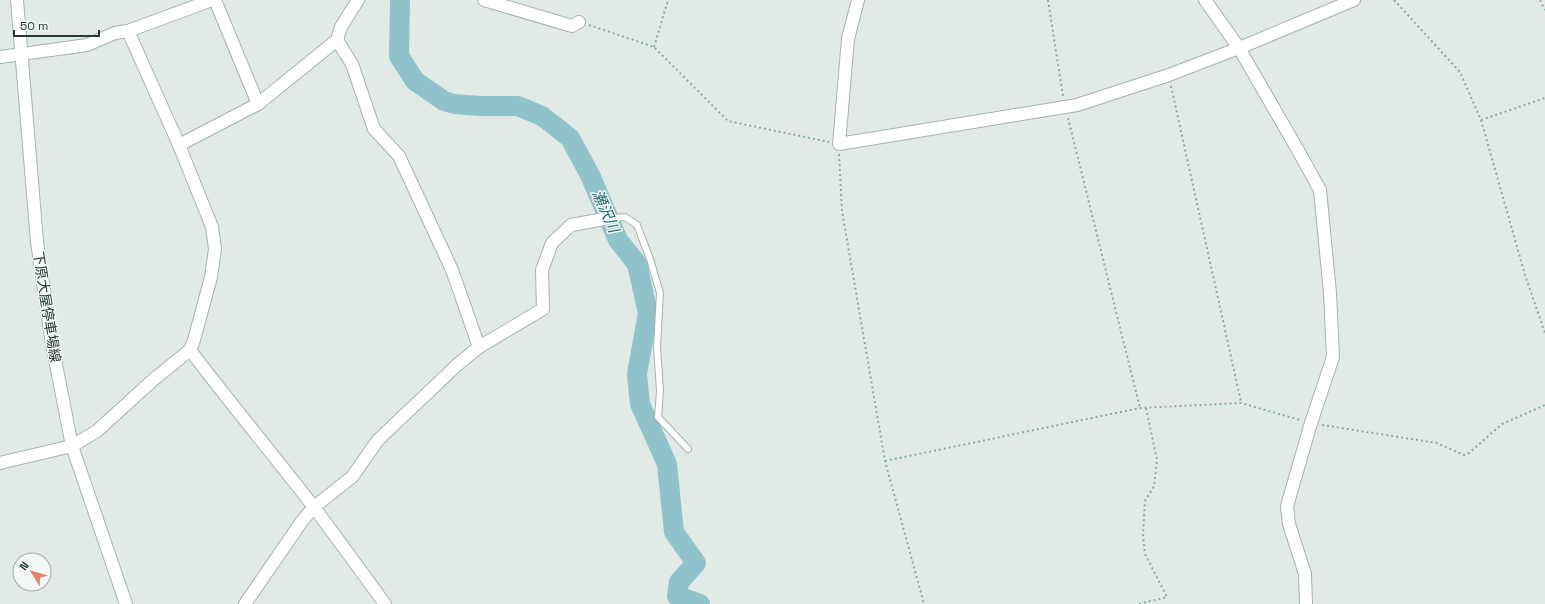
<svg xmlns="http://www.w3.org/2000/svg" width="1545" height="604" viewBox="0 0 1545 604" font-family="'Space Grotesk','Noto Sans JP',sans-serif">
	<style>
		.lines { fill: none; stroke-linecap: round; stroke-linejoin: round }
		.river { stroke: #8fc2ca; stroke-width: 20 }
		.lane-casing { stroke: #a5b2ad; stroke-width: 8 }
		.street-casing { stroke: #a5b2ad; stroke-width: 14 }
		.secondary-casing { stroke: #a2b5ae; stroke-width: 14 }
		.path { stroke: #85ab9e; stroke-width: 2; stroke-dasharray: 2 3; stroke-linecap: butt }
		.lane { stroke: #fff; stroke-width: 6 }
		.street { stroke: #fff; stroke-width: 12 }
		.secondary { stroke: #fff; stroke-width: 12 }
		.labels { text-anchor: middle; dominant-baseline: central; stroke-width: 3; stroke-linejoin: round; paint-order: stroke }
		.street-label { font-size: 14px; fill: #243a33; stroke: #f2f7f5 }
		.water-label { font-size: 15px; font-style: italic; fill: #24646f; stroke: #f2f7f5 }
	</style>
	<rect width="100%" height="100%" fill="#e2eae6"/>
	<g class="lines">
		<path class="river" d="M400,0L399,56L415,81L444,101L454,104L480,106H518L542,116L570,138L590,175L618,240L637,264L648,313L637,374L640,404L667,464L674,532L696,563L679,582L677,596L700,604"/>
		<g class="lane-casing">
			<path id="lane" d="M604,219L625,217L637,225L650,259L660,293L657,347L660,391L658,417L688,449"/>
		</g>
		<g class="street-casing">
			<g id="street">
				<path d="M215,0L258,104"/>
				<path d="M484,0L572,26L579,22"/>
				<path d="M858,0L848,39L839,144L1077,105L1169,75L1239,48L1354,0"/>
				<path d="M1205,0L1239,48L1299,152L1320,190L1330,293L1333,357L1311,423L1287,506L1289,524L1305,574L1306,604"/>
				<path d="M337,40L341,27L358,0"/>
				<path d="M0,57L87,45L115,33L128,31L212,0"/>
				<path d="M179,145L258,104L337,40L352,64L374,129L399,156L452,270L479,347L457,365L378,440L352,477L314,507L302,521L245,604"/>
				<path d="M479,347L543,309L542,270L552,243L571,225L604,219"/>
				<path d="M190,350C230,403 272,453 313,506C337,538 361,571 385,604"/>
				<path d="M0,463L72,446L97,431L153,380L190,350L194,340L211,277L215,249L212,227L179,145L128,31"/>
			</g>
		</g>
		<g class="secondary-casing">
			<path id="secondary" d="M17,0L37,242L52,344L72,446L126,604"/>
		</g>
		<g class="path">
			<path d="M1048,0L1063,96"/>
			<path d="M1394,0L1460,72L1481,120L1525,275L1545,333"/>
			<path d="M1540,0L1545,10"/>
			<path d="M589,25L654,47L728,121L829,142"/>
			<path d="M654,47L668,0"/>
			<path d="M1171,86L1241,402"/>
			<path d="M1068,118L1140,408"/>
			<path d="M1481,120L1545,98"/>
			<path d="M839,154L842,211L885,461L924,604"/>
			<path d="M1322,425L1437,443L1464,455L1469,453L1502,424L1545,405"/>
			<path d="M885,461L1140,408L1241,403L1300,420"/>
			<path d="M1139,604L1167,597L1145,554L1143,535L1145,501L1154,486L1157,460L1146,408"/>
		</g>
		<use href="#lane" class="lane"/>
		<use href="#street" class="street"/>
		<use href="#secondary" class="secondary"/>
	</g>
	<g class="labels">
		<g class="street-label">
			<text transform="translate(47 307) rotate(81)">下原大屋停車場線</text>
		</g>
		<g class="water-label">
			<text transform="translate(606 211) rotate(66)">瀬沢川</text>
		</g>
	</g>
	<g transform="translate(32 572) rotate(307)"><circle r="19" fill="#f2f7f5" stroke="#a0aba7"/>
	<path d="M0-3L7 15L0 10L-7 15Z" fill="#e38367"/>
	<text y="-6" font-size="11" font-weight="bold" text-anchor="middle" fill="#243a33">N</text>
	</g>
	<path d="M14 30v6h85v-6" fill="none" stroke="#243a33" stroke-width="2"/>
	<text x="20" y="30" font-size="12" fill="#243a33" stroke="#f2f7f5" stroke-width="3" paint-order="stroke">50 m</text>
</svg>
